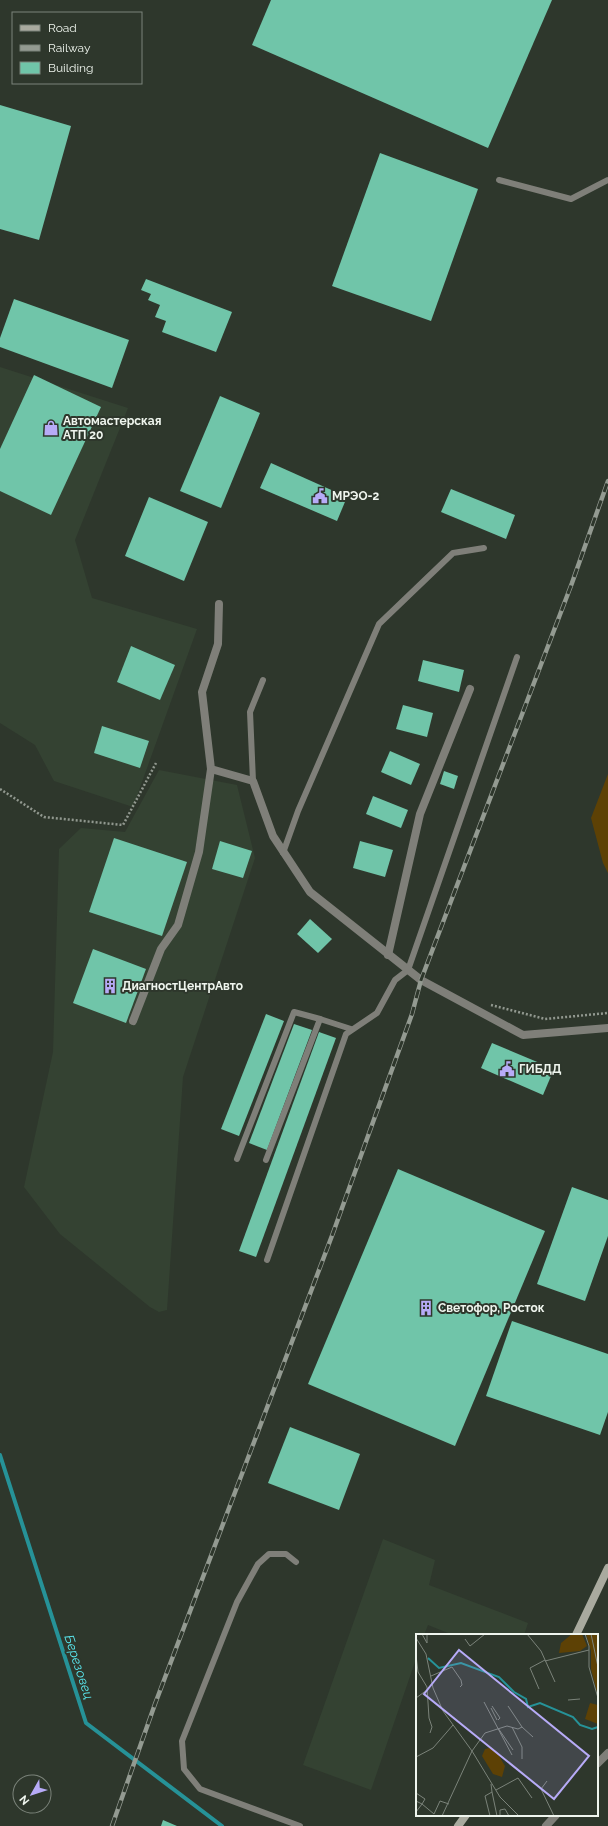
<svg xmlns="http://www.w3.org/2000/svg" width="608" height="1826" viewBox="0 0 608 1826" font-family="Raleway,sans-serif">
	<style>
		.built { fill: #344232 }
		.green { fill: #5d4105 }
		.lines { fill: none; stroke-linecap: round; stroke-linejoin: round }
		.stream { stroke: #269298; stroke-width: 4 }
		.building { fill: #70c5a9 }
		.path { stroke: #91988f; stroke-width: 2.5; stroke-dasharray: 2 2; stroke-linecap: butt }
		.lane { stroke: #7f7f79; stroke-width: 6 }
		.street { stroke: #7f7f79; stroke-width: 8 }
		.secondary { stroke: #a9aa9f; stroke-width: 8 }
		.rail-casing { stroke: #939a91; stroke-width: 4.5 }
		.rail { stroke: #2e372c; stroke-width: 3; stroke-dasharray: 9; stroke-linecap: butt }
		.labels { text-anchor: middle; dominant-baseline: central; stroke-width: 4; stroke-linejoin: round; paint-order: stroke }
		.poi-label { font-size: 12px; font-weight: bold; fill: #eff5ee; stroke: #2e372c; text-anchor: start }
		.water-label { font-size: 13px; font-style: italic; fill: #5bedf5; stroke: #2e372c }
		.inset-river { fill: none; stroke: #269298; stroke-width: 2 }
		.inset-road { fill: none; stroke: #7b837a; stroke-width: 1 }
		.view { fill: #b7abf7; fill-opacity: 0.15; stroke: #b7abf7; stroke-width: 2 }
		.inset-edge { fill: none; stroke: #eff5ee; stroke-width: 2 }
	</style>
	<rect width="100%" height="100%" fill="#2e372c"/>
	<g class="built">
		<path d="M0,367L128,408L75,540L92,598L197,629L133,807L54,781L35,745L0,723Z"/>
		<path d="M159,770L237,785L255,858L183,1077L167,1310L159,1312L150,1307L60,1234L24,1187L53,1052L59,849L81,828L125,832Z"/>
		<path d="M383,1539L435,1560L429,1585L528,1623L524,1635H453L428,1625L424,1635H417V1656L371,1790L303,1765Z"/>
	</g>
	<path class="green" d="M608,774V873L603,863L591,818Z"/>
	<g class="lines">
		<path class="stream" d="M0,1455L86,1723L222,1826"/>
	</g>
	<g class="building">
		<path d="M271,0H552L488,148L252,45Z"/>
		<path d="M0,105L71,126L39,240L0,229Z"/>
		<path d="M380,153L478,189L431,321L332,286Z"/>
		<path d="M146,279L232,312L216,352L162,332L166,321L155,317L160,305L148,300L151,294L141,290Z"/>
		<path d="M14,299L129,340L112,388L0,347V338Z"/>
		<path d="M34,375L101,407L51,515L0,491V449Z"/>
		<path d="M220,396L260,413L221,508L180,491Z"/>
		<path d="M271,463L347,497L337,521L260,488Z"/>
		<path d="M451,489L515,515L506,539L441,512Z"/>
		<path d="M149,497L208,522L184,581L125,556Z"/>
		<path d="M131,646L175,665L160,700L117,682Z"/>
		<path d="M423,660L464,670L459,692L418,681Z"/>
		<path d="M403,705L433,713L427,737L396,729Z"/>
		<path d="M102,726L149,741L140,768L94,753Z"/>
		<path d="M390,751L420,764L411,785L381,772Z"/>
		<path d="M444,771L458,776L454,789L440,784Z"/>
		<path d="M373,796L408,810L401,828L366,814Z"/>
		<path d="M114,838L187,862L162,936L89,912Z"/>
		<path d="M220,841L252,851L243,878L212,869Z"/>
		<path d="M360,841L393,850L385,877L353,868Z"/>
		<path d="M310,919L332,939L318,953L297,934Z"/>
		<path d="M93,949L146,969L126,1023L73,1003Z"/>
		<path d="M266,1014L284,1021L239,1136L221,1129Z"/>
		<path d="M294,1024L312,1030L267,1150L249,1143Z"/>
		<path d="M319,1032L336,1038L256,1257L239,1251Z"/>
		<path d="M492,1043L554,1069L543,1095L481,1068Z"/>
		<path d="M398,1169L545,1231L455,1446L308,1384Z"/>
		<path d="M572,1187L608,1200V1236L585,1301L537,1284Z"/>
		<path d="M512,1321L608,1354V1412L600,1435L486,1396Z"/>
		<path d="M290,1427L360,1454L339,1510L268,1483Z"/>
		<path d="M163,1820L177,1826H161Z"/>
	</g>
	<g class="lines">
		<g class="path">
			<path d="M0,789L44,817L123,825L156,763"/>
			<path d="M491,1005L545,1019L608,1013"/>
		</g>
		<g class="lane">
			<path d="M499,180L571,199L608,180"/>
			<path d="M253,781L250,712L263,680"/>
			<path d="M283,853L298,811L379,624L453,553L484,548"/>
			<path d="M237,1159L294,1012L320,1019"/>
			<path d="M266,1160L320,1019L351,1029"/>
			<path d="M267,1260L346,1034L377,1013L395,980L408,970L517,657"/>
			<path d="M296,1562L286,1554H269L258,1564L237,1602L182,1741L184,1769L200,1789L300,1826"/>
		</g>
		<g class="street">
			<path d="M219,604L218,644L202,692L211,769L253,781L273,836L310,892L421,980L523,1035L608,1028"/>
			<path d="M388,955L420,814L470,689"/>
			<path d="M133,1021L161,949L178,925L199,852L211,769"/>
			<path d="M597,1764L608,1753"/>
			<path d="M546,1826L556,1815"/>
		</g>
		<g class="secondary">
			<path d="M576,1635L608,1568"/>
			<path d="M458,1826L466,1815"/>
		</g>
		<g class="rail-casing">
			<path id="rail" d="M112,1826L155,1704L333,1233L412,1014L421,980L572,583L608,481"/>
		</g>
		<use href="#rail" class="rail"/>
	</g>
	<defs>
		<g id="shop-bare" transform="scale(1.2)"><path d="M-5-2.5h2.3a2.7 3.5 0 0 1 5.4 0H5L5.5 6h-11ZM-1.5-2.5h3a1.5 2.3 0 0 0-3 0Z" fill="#b7abf7" stroke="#2e372c" stroke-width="2.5" paint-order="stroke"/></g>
		<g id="civic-bare" transform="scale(1.2)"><path d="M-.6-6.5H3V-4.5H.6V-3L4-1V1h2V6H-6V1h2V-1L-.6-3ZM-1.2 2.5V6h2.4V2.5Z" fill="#b7abf7" stroke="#2e372c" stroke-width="2.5" paint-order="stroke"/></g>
		<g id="building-bare" transform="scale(1.2)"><path d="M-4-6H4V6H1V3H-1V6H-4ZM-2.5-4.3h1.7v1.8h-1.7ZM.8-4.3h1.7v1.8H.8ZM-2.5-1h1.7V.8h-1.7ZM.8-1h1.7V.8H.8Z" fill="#b7abf7" stroke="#2e372c" stroke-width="2.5" paint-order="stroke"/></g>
	</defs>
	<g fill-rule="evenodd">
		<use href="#shop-bare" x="51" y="428"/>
		<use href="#civic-bare" x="320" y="496"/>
		<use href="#building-bare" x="110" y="986"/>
		<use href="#civic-bare" x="507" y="1069"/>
		<use href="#building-bare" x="426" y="1308"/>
	</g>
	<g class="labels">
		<g class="poi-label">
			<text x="63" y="421">Автомастерская<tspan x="63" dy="14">АТП 20</tspan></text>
			<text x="332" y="496">МРЭО-2</text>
			<text x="122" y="986">ДиагностЦентрАвто</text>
			<text x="519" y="1069">ГИБДД</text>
			<text x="438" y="1308">Светофор, Росток</text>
		</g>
		<g class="water-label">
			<text transform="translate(79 1667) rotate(72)">Березовец</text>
		</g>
	</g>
	<g transform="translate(416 1634)">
		<rect width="182" height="182" fill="#2e372c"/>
		<path d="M156,0H166L171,12L164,17L143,19L145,9ZM170,0H182V62L175,35V17ZM174,69L182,71V90L169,85ZM73,114L80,117L89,132L86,143L77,140L66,122L69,115Z" fill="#5d4105"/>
		<path class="inset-river" d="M12,24L23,34L45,29L83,43L98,58L110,65L112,73L124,69L157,83L164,91L176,95L182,93"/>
		<path class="inset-road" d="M6,0L11,9V0M111,0L125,17L139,48M169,0L173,12V33L182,64M175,0L182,33M0,4L10,20L17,54L27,77L56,117L84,163L103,182M49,5L54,12L69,0M0,21L2,38M129,27L173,16M2,38L11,53L13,84L16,93L14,99M15,42L36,33L45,46L46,51L44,53M123,55L114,34L129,26M0,64L11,56M152,66L164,65M68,68L96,121M76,72L84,84L82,86M92,72L106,93M75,74L81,86M96,93L106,113V125M82,94L97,116M0,123L17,114L37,91M131,147L125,155L138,182M80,156L102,144L116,164M76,158L81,182M0,159L9,165L6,170L18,180L24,167L33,170M0,167L6,170L0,178M26,182L56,117L69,99L91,92L102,95L106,93L117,103M74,182L69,162L76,158L75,150M84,182V176L89,175L93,182"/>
		<path class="view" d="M43,16L173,122L138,165L8,60Z"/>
		<rect width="182" height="182" class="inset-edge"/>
	</g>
	<rect x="12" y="12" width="130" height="72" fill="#2e372c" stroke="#7b837a"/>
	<rect x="20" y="25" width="20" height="6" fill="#a9aa9f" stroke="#7b837a"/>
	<text x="48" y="32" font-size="12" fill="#eff5ee">Road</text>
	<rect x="20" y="45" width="20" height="6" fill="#939a91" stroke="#7b837a"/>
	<text x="48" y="52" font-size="12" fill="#eff5ee">Railway</text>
	<rect x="20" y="62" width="20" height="12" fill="#70c5a9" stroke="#7b837a"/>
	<text x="48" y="72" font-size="12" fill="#eff5ee">Building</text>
	<g transform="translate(32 1794) rotate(231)"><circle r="19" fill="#2e372c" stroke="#7b837a"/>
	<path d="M0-3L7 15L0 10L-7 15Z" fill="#b7abf7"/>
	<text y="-6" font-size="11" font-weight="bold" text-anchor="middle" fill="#eff5ee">N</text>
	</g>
</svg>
